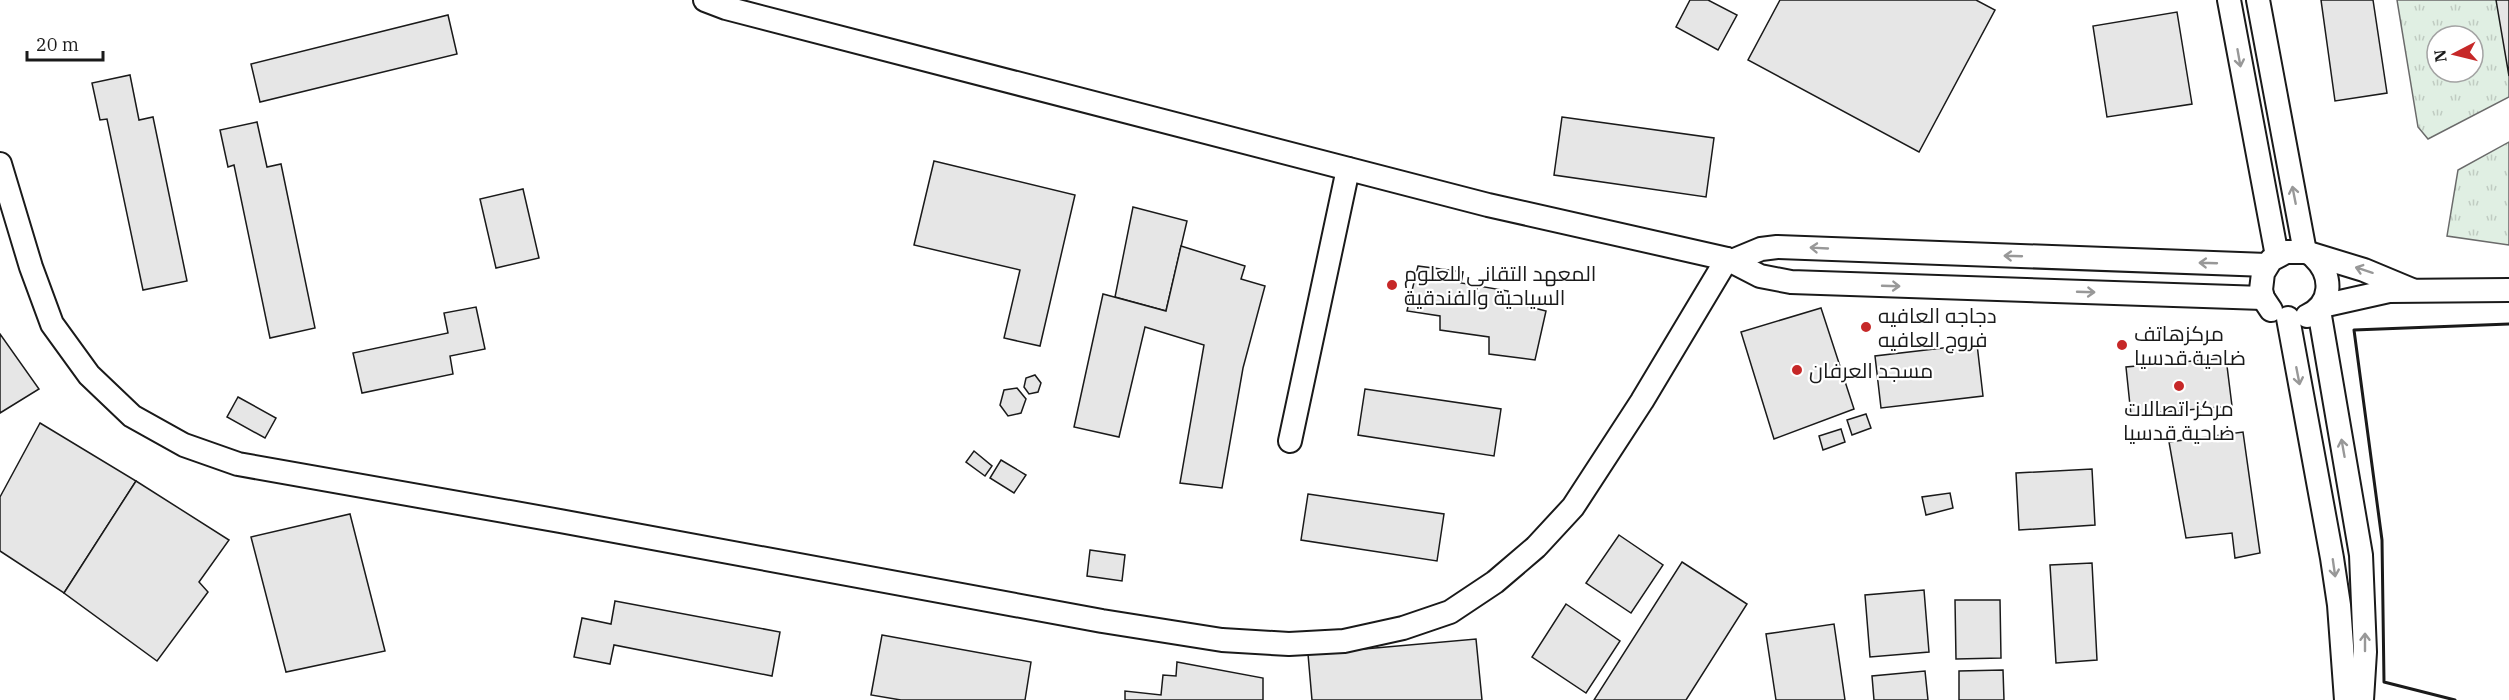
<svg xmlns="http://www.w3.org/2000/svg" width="2509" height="700" viewBox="0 0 2509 700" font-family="'IBM Plex Serif',Cairo,serif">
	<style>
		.grass { fill: url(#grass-tufts); stroke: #6a6a6a; stroke-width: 1.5; fill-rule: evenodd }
		.building { fill: #e6e6e6; stroke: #1a1a1a; stroke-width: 1.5 }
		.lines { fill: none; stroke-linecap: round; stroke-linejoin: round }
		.minor-casing { stroke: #1a1a1a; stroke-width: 26 }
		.minor { stroke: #fff; stroke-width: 22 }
		.wall { stroke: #1a1a1a; stroke-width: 3 }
		.oneway { stroke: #989898 }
		.poi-dot { fill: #c62828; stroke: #fff; stroke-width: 2 }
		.labels { text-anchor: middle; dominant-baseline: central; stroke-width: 4.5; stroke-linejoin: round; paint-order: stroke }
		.poi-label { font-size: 21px; fill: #1a1a1a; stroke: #fff; text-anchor: start }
	</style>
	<defs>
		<pattern id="grass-tufts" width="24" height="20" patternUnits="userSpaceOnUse" patternTransform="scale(1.5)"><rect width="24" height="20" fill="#e0efe3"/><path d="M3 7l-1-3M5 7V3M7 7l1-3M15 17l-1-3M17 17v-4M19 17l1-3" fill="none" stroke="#c0ccc2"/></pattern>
	</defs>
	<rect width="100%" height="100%" fill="#fff"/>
	<g class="grass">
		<path d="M2397,0H2509V97L2428,139L2418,127ZM2437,36H2473V72H2437Z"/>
		<path d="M2509,142V245L2447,236L2458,170Z"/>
	</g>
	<g class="building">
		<path d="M1690,0H1708L1737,15L1718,50L1676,27Z"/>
		<path d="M1780,0H1976L1995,10L1919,152L1748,60Z"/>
		<path d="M2321,0H2373L2387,93L2335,101Z"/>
		<path d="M2496,0H2509V76Z"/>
		<path d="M2177,12L2192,104L2107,117L2093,26Z"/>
		<path d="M448,15L457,54L260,102L251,64Z"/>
		<path d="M130,75L139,120L153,117L187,281L143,290L107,119L100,120L92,83Z"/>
		<path d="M1562,117L1714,138L1706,197L1554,175Z"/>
		<path d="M257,122L267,167L281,164L315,328L270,338L234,165L228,167L220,130Z"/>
		<path d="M934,161L1075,195L1040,346L1004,338L1020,270L914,245Z"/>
		<path d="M523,189L539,258L496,268L480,199Z"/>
		<path d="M1133,207L1187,221L1166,311L1115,297Z"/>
		<path d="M1181,246L1245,266L1241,279L1265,286L1243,368L1222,488L1180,483L1204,345L1145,327L1119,437L1074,427L1103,294L1166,311Z"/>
		<path d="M1418,266L1463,272L1461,283L1508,291L1507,301L1546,311L1535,360L1489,354V337L1440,330V316L1407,311Z"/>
		<path d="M476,307L485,349L450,356L453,374L362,393L353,353L448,333L444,313Z"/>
		<path d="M1821,308L1854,409L1774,439L1741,332Z"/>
		<path d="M0,334L39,389L0,413Z"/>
		<path d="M1977,344L1983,396L1881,408L1875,356Z"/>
		<path d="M2226,358L2232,406L2131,415L2126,367Z"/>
		<path d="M1035,375L1041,383L1038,392L1029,394L1024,387L1026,378Z"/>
		<path d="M1017,388L1026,399L1021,413L1008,416L1000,405L1004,390Z"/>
		<path d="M1365,389L1501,409L1494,456L1358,435Z"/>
		<path d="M238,397L276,418L265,438L227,417Z"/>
		<path d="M1866,414L1871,428L1852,435L1847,420Z"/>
		<path d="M40,423L136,481L64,593L0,551V497Z"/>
		<path d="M1841,429L1845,442L1823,450L1819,436Z"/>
		<path d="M2243,432L2260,553L2235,558L2232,533L2186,538L2169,442Z"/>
		<path d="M974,451L992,466L985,476L966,462Z"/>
		<path d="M1001,460L1026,475L1014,493L990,478Z"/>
		<path d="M2092,469L2095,525L2019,530L2016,473Z"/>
		<path d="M136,481L229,540L199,582L208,592L157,661L64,593Z"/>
		<path d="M1950,493L1953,508L1926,515L1922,497Z"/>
		<path d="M1308,494L1444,514L1437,561L1301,540Z"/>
		<path d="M350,514L385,651L286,672L251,537Z"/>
		<path d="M1619,535L1663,565L1631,613L1586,583Z"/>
		<path d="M1090,550L1125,555L1122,581L1087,576Z"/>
		<path d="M1682,562L1747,604L1686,700H1594Z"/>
		<path d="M2092,563L2097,660L2056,663L2050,565Z"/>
		<path d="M1924,590L1929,652L1870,657L1865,595Z"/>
		<path d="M1955,600H2000L2001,658L1956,659Z"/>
		<path d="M615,601L780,632L772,676L614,645L610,664L574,657L582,618L611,624Z"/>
		<path d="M1566,604L1620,641L1586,693L1532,657Z"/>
		<path d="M1834,624L1845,700H1776L1766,634Z"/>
		<path d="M882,635L1031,662L1025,700H901L871,695Z"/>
		<path d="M1476,639L1482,700H1312L1308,654Z"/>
		<path d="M1177,662L1263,678V700H1125V691L1161,695L1163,675L1176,676Z"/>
		<path d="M2003,670L2004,700H1959V671Z"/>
		<path d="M1925,671L1928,700H1874L1872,676Z"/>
	</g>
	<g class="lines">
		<g class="minor-casing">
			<g id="minor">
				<path d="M705,0L726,8L1488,205L1727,259L1760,276L1791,282L2263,298"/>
				<path d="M2229,0L2277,256"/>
				<path d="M2258,0L2305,252"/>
				<path d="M0,164L31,267L52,324L89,375L132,416L184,445L238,464L560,521L1102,621L1222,640L1289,644L1344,641L1403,628L1450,612L1495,582L1536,547L1573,507L1642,401L1727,259"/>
				<path d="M1732,261L1761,249L1777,247L2267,265"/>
				<path d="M2322,306L2389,291L2509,290"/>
				<path d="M2271,310L2263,298L2261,290L2263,273L2271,260L2286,252H2305L2364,270L2412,290"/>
				<path d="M2319,310L2361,555L2365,652L2362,700"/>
				<path d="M2307,316C2333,304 2333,275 2314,257"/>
				<path d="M2288,318L2332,558L2339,605L2346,700"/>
				<path d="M1290,441L1348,169"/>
			</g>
		</g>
		<use href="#minor" class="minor"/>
		<path class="wall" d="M2455,700L2384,682L2382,540L2354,330L2509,324"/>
	</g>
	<defs><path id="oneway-shaft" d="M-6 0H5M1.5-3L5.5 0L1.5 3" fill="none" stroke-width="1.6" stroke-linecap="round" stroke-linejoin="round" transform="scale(1.5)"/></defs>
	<g class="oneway">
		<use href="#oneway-shaft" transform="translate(2239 58) rotate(80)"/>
		<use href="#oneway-shaft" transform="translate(2294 195) rotate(-101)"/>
		<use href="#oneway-shaft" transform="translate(1819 248) rotate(-177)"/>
		<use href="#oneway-shaft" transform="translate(2013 256) rotate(-178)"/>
		<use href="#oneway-shaft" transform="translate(2208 263) rotate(-178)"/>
		<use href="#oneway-shaft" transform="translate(2364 270) rotate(-162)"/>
		<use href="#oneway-shaft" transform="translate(1891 286) rotate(2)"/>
		<use href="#oneway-shaft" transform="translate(2086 292) rotate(2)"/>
		<use href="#oneway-shaft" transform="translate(2298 376) rotate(79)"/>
		<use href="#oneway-shaft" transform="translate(2343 448) rotate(-100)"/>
		<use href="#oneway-shaft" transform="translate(2334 568) rotate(82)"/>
		<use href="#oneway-shaft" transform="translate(2365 642) rotate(-90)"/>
	</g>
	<g class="poi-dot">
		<circle cx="1392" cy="285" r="6"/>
		<circle cx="1866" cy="327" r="6"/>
		<circle cx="2122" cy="345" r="6"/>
		<circle cx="1797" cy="370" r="6"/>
		<circle cx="2179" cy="386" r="6"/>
	</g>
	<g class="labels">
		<g class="poi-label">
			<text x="1404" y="273">المعهد التقاني للعلوم<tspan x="1404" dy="24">السياحية والفندقية</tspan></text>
			<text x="1878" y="315">دجاجه العافيه<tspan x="1878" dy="24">فروج العافيه</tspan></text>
			<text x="2134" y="333">مركزهاتف<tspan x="2134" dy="24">ضاحية قدسيا</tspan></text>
			<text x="1809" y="370">مسجد العرفان</text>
			<text x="2179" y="408" text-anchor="middle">مركز اتصالات<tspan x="2179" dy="24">ضاحية قدسيا</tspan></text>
		</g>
	</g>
	<g transform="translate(2455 54) rotate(263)"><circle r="28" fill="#ffffff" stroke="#a3a3a3" stroke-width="1.5"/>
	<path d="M0-4.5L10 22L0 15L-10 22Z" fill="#c62828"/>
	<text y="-9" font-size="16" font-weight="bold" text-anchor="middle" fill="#1a1a1a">N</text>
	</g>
	<path d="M27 51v9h76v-9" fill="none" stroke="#1a1a1a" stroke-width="3"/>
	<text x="36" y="51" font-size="18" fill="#1a1a1a" stroke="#ffffff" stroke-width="4.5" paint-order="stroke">20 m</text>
</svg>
